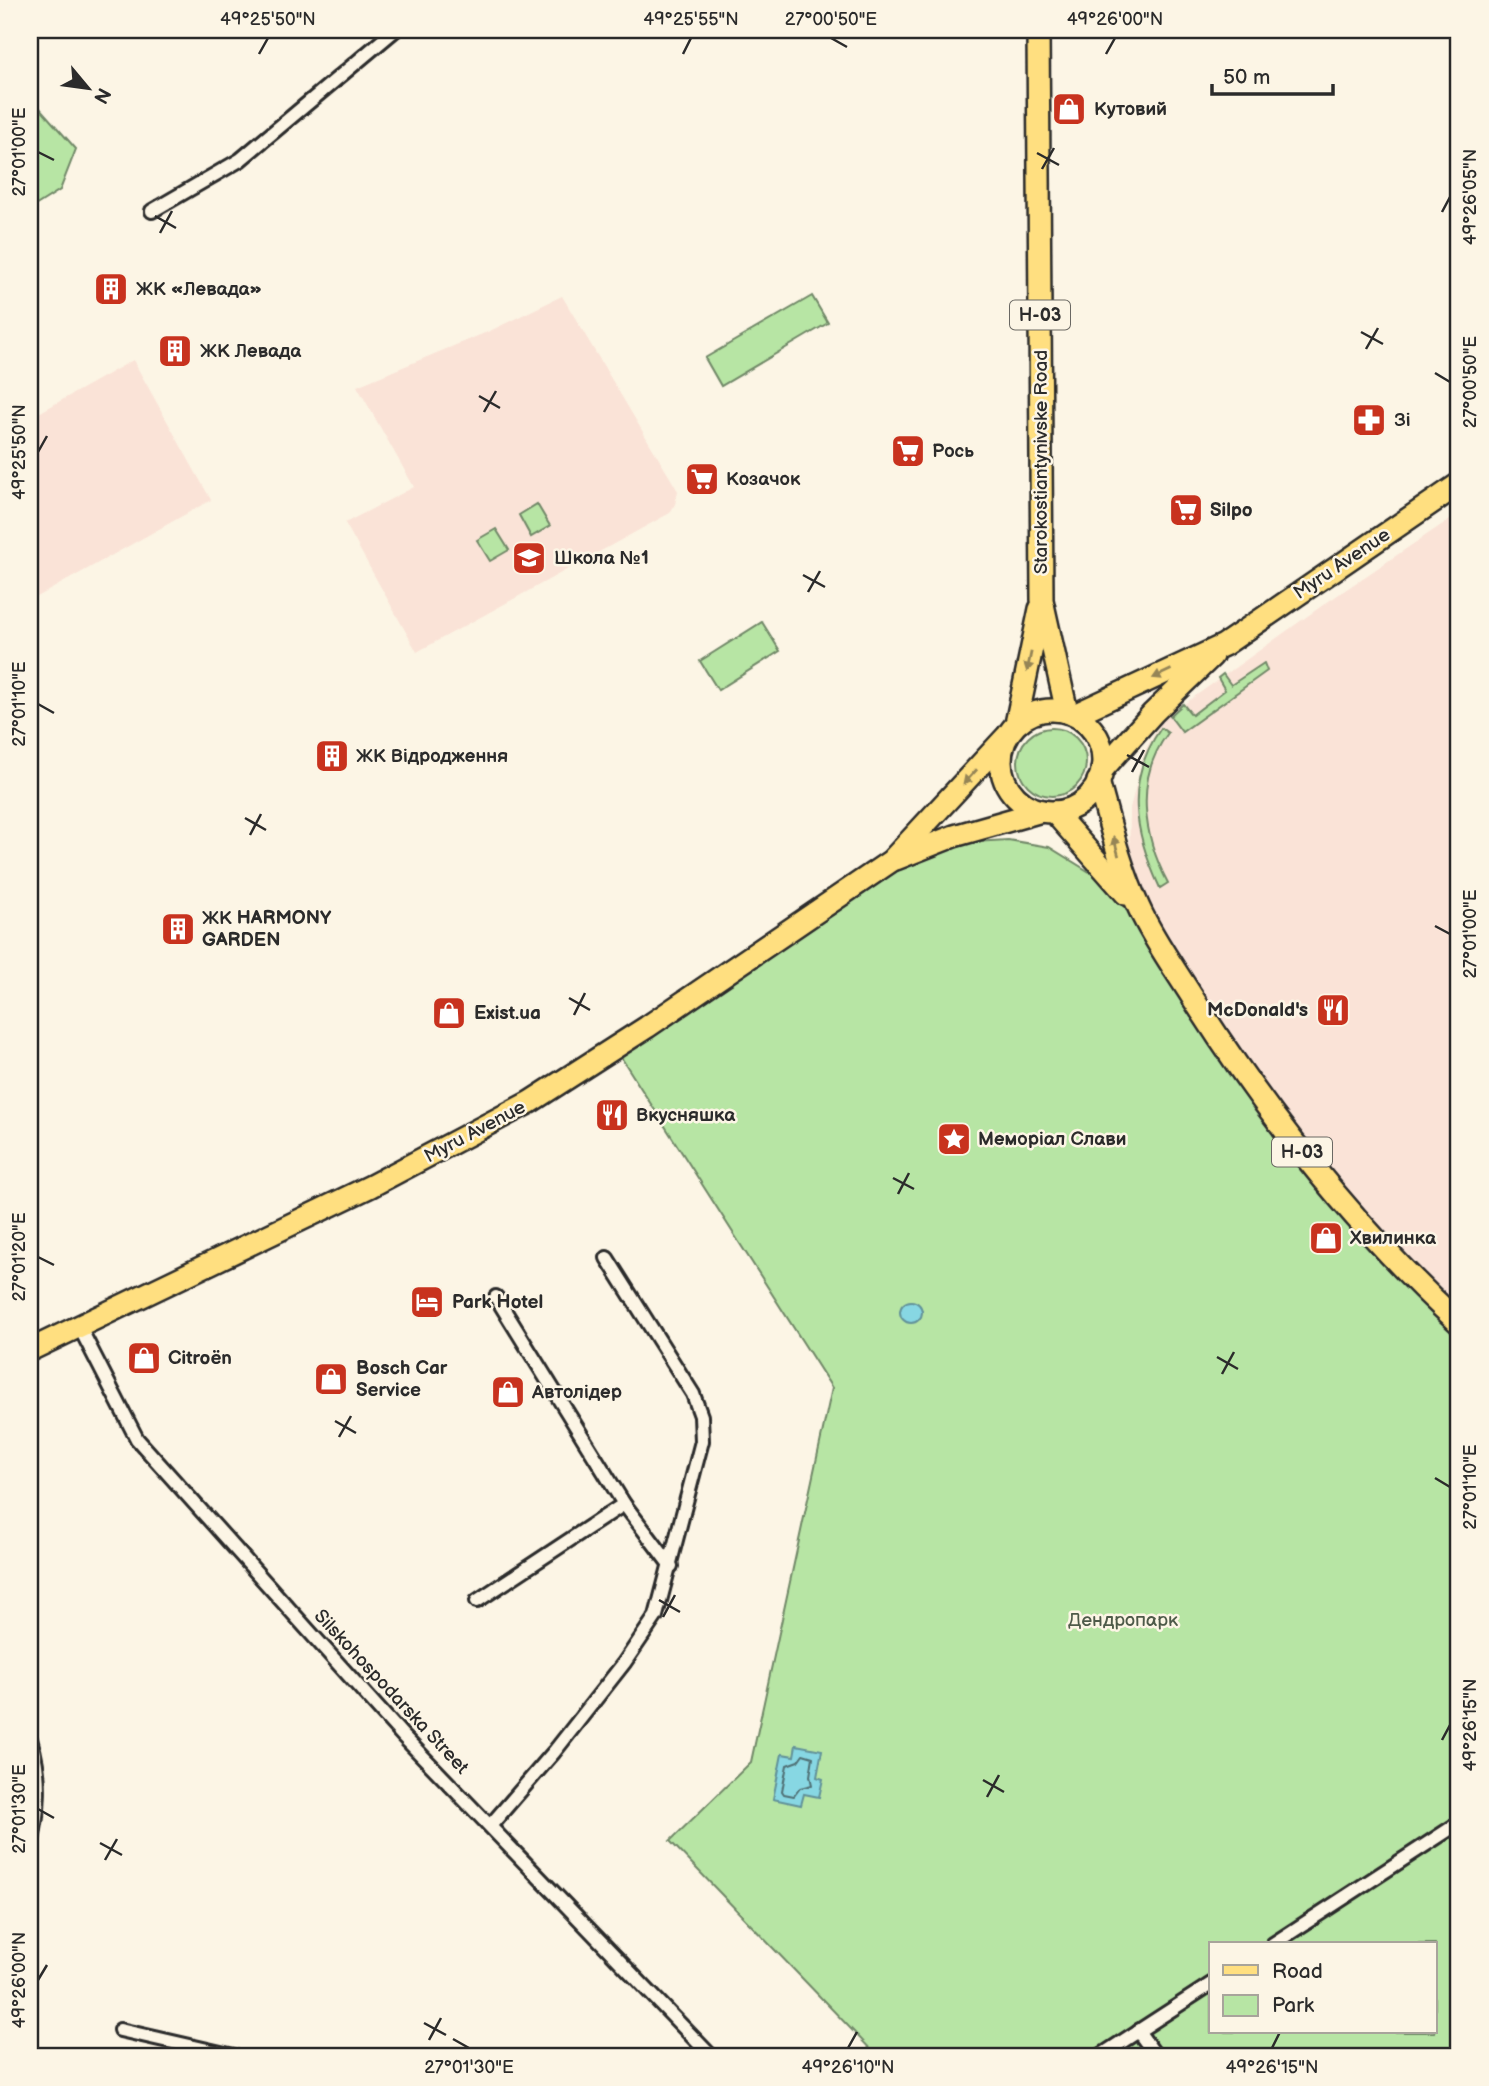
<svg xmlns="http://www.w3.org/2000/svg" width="1489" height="2086" viewBox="0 0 1489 2086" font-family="'Balsamiq Sans',sans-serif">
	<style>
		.built { fill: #fae3d7 }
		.green { fill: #b7e5a4; stroke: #718868; stroke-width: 2; fill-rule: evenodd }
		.water { fill: #87d7e3; stroke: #629299; stroke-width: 2 }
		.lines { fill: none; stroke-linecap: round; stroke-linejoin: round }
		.shore { stroke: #507075; stroke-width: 2 }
		.street-casing { stroke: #2b2b2b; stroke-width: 18 }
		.primary-casing { stroke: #2b2b2b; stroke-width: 26 }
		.street { stroke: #fcf5e5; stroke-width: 12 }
		.primary { stroke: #ffdf80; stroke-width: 21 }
		.oneway { fill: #958556 }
		.ticks { fill: none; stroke: #2b2b2b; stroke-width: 2.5 }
		.labels { text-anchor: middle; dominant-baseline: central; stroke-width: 5; stroke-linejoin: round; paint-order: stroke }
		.shield { fill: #fcf5e5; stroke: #6a6863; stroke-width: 2 }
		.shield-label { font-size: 18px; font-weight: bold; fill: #2b2b2b }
		.poi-label { font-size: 19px; font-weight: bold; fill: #2b2b2b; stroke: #fcf5e5; text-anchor: start }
		.street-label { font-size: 19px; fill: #2b2b2b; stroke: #fcf5e5 }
		.park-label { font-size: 19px; fill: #4e5a49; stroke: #fcf5e5 }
		.neatline { fill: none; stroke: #2b2b2b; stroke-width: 2.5 }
		.ticks-label { font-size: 18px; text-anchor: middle; fill: #2b2b2b }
	</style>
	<rect width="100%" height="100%" fill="#fcf5e5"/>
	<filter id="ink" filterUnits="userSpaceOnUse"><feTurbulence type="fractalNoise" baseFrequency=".0143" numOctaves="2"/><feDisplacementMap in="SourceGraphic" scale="14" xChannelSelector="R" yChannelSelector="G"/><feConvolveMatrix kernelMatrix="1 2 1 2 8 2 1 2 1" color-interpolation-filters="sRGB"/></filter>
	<g filter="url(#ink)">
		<g class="built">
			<path d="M562,296L678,491L675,504L670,513L417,652L345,523L414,487L357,386L492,330Z"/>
			<path d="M133,360L211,500L30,601V418Z"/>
			<path d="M1459,513V1313L1360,1212L1234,1049L1176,957L1133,878L1129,864L1130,808L1145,751L1163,719L1323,605Z"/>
		</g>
		<g class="green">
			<path d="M30,97L76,149L60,190L30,209Z"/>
			<path d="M812,296L828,323L721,386L705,358Z"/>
			<path d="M537,504L550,526L531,537L519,515Z"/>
			<path d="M496,529L509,550L490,561L477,540Z"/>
			<path d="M762,622L780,651L718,690L700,661Z"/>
			<path d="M1264,663L1267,671L1182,732L1170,716L1183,704L1192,715L1225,690L1218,678L1223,674L1231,685Z"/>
			<circle cx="1052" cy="762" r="34"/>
			<path d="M1161,728L1168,733C1134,778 1143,836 1168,883L1160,888C1134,833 1124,781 1161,728Z"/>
			<path d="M1008,840L1049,847L1104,881L1134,914L1222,1058L1446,1321L1459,1333V2056H877L670,1841L751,1762L832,1388L619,1054L894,868L956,843ZM1211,1944H1435V2032H1211Z"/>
		</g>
		<g class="water">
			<circle cx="911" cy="1312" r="11"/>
			<path d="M796,1745L822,1750L817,1777L823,1779L819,1797L804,1794L801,1805L773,1799L782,1754L794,1756Z"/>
		</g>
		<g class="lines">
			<path class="shore" d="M803,1754L813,1757L810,1776L812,1785L800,1788L794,1796L784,1794L782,1791L787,1765L798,1761Z"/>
			<g class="street-casing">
				<g id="street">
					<path d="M152,211L240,160L395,30"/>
					<path d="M496,1297L624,1504L671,1566"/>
					<path d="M79,1326L137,1439L403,1736L711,2056"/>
					<path d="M477,1601L624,1504"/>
					<path d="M30,1739C42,1776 39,1811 30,1849"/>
					<path d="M490,1826L554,1752L624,1663L656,1616L702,1441L701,1416L693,1394L607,1258"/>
					<path d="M1273,1944L1459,1823"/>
					<path d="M120,2030L234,2056"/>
					<path d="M1138,2031L1156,2056"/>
					<path d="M1100,2056L1211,1984"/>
				</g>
			</g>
			<g class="primary-casing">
				<g id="primary">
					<path d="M1038,30L1042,600L1067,712"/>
					<circle cx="1052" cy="761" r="51"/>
					<path d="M1074,715L1224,645L1459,484"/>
					<path d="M1016,724L1040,609"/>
					<path d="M1102,770L1153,713L1212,656"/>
					<path d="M1098,781C1110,824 1120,867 1139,908C1154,941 1177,972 1196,1003C1270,1119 1358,1230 1459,1323"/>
					<path d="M1054,812L1126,894"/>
					<path d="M896,859L954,836L1042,811"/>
					<path d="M30,1350L371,1186L530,1102L647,1027L891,861L1006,737"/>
				</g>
			</g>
			<use href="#street" class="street"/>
			<use href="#primary" class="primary"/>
		</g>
		<defs><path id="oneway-solid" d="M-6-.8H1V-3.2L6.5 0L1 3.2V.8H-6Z" transform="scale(1.75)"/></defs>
		<g class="oneway">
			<use href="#oneway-solid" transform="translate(1029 662) rotate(102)"/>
			<use href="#oneway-solid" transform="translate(1162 674) rotate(155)"/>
			<use href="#oneway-solid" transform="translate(970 777) rotate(132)"/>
			<use href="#oneway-solid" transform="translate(1116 846) rotate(-105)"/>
		</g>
	</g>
	<path class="ticks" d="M831,38L847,47M259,54L268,38M683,54L691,38M1106,54L1115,38M38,152L54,160M1037,153L1059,165M1042,169L1054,148M1442,212L1450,197M155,216L176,228M160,233L172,211M1361,332L1383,344M1366,349L1378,328M1435,373L1450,382M479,396L500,408M484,412L496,391M38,452L47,436M803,575L825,587M808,592L820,571M38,704L54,713M1127,755L1149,767M1132,772L1144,750M245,818L266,830M250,835L261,814M1435,926L1450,934M569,998L590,1010M574,1015L585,993M893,1178L914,1189M898,1194L909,1173M38,1257L54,1265M1217,1357L1238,1369M1222,1374L1234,1352M335,1421L356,1433M339,1437L351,1416M1435,1478L1450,1487M659,1600L680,1612M663,1617L675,1595M1442,1740L1450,1725M983,1780L1004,1792M987,1797L999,1775M38,1809L54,1818M100,1843L122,1855M105,1860L117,1839M38,1980L47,1965M424,2023L446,2035M453,2039L469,2048M429,2040L441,2018M848,2048L857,2032M1272,2048L1280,2032"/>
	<defs>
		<g id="shop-square" transform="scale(1.75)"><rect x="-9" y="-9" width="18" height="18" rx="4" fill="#c8321e" stroke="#fcf5e5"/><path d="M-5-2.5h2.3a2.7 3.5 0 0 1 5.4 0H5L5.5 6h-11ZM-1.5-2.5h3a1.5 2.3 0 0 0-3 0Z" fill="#fff"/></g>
		<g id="building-square" transform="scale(1.75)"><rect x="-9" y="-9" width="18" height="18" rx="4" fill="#c8321e" stroke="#fcf5e5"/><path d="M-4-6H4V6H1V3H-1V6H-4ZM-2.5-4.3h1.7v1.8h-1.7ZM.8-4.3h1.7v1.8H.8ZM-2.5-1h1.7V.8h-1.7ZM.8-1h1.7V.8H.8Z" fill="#fff"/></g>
		<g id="pharmacy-square" transform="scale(1.75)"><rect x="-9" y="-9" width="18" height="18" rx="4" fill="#c8321e" stroke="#fcf5e5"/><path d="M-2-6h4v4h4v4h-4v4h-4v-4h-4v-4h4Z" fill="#fff"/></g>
		<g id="supermarket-square" transform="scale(1.75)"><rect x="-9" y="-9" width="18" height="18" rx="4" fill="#c8321e" stroke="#fcf5e5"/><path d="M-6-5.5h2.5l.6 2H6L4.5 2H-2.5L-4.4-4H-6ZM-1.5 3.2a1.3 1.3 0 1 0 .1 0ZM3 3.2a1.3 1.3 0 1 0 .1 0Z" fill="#fff"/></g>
		<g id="school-square" transform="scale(1.75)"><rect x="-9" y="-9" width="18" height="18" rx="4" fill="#c8321e" stroke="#fcf5e5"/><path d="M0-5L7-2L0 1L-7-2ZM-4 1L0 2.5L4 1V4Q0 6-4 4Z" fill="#fff"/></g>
		<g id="restaurant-square" transform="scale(1.75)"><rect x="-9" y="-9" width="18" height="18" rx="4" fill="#c8321e" stroke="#fcf5e5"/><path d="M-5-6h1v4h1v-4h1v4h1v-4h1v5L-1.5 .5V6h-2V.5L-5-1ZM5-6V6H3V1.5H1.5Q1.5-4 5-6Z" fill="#fff"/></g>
		<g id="sight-square" transform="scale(1.75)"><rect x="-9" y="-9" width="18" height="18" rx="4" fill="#c8321e" stroke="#fcf5e5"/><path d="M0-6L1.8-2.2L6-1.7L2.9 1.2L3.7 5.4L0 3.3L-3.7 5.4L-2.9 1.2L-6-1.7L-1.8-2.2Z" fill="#fff"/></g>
		<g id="hotel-square" transform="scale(1.75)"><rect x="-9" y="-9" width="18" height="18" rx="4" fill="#c8321e" stroke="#fcf5e5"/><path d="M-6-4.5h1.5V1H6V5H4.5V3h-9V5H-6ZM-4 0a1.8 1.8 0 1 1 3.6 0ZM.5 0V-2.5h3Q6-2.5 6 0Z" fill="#fff"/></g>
	</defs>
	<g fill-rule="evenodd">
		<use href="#shop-square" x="1069" y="109"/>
		<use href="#building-square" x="111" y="289"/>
		<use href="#building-square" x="175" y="351"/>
		<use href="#pharmacy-square" x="1369" y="420"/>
		<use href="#supermarket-square" x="908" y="451"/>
		<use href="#supermarket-square" x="702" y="479"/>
		<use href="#supermarket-square" x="1186" y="510"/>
		<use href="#school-square" x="529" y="558"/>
		<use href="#building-square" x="332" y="756"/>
		<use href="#building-square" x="178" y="929"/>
		<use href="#restaurant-square" x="1333" y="1010"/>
		<use href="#shop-square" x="449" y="1013"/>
		<use href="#restaurant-square" x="612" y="1115"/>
		<use href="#sight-square" x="954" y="1139"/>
		<use href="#shop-square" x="1326" y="1238"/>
		<use href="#hotel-square" x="427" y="1302"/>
		<use href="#shop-square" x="144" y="1358"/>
		<use href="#shop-square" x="331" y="1379"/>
		<use href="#shop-square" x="508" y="1392"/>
	</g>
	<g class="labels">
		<g class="shield">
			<rect x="1010" y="300.5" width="60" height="29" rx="5"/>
			<rect x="1272" y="1137.5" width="60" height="29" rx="5"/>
		</g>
		<g class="shield-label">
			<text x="1040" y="315">Н-03</text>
			<text x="1302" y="1152">Н-03</text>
		</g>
		<g class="poi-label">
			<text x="1094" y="109">Кутовий</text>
			<text x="136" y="289">ЖК «Левада»</text>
			<text x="200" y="351">ЖК Левада</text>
			<text x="1394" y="420">Зі</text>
			<text x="932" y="451">Рось</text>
			<text x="726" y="479">Козачок</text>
			<text x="1210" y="510">Silpo</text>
			<text x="554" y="558">Школа №1</text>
			<text x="356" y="756">ЖК Відродження</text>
			<text x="202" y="918">ЖК HARMONY<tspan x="202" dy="22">GARDEN</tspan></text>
			<text x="1308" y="1010" text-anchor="end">McDonald's</text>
			<text x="474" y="1013">Exist.ua</text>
			<text x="636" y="1115">Вкусняшка</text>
			<text x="978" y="1139">Меморіал Слави</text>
			<text x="1350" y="1238">Хвилинка</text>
			<text x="452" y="1302">Park Hotel</text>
			<text x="168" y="1358">Citroën</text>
			<text x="356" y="1368">Bosch Car<tspan x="356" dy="22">Service</tspan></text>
			<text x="532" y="1392">Автолідер</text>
		</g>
		<g class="street-label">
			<text transform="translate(1041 462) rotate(-90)">Starokostiantynivske Road</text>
			<text transform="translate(1342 564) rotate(-34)">Myru Avenue</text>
			<text transform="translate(475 1132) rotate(-28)">Myru Avenue</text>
			<text transform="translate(391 1692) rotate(47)">Silskohospodarska Street</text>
		</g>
		<g class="park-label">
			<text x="1123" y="1620">Дендропарк</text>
		</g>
	</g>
	<rect width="1489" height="2086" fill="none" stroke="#fcf5e5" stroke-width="77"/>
	<rect x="1209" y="1942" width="228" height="91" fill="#fcf5e5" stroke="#a8a49b" stroke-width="2"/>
	<rect x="1223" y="1965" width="35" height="10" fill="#ffdf80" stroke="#a8a49b" stroke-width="2"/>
	<text x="1272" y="1978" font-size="21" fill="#2b2b2b">Road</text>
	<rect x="1223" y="1995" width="35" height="21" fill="#b7e5a4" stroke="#a8a49b" stroke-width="2"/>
	<text x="1272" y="2012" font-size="21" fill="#2b2b2b">Park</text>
	<g transform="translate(88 88) rotate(119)" stroke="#fcf5e5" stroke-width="5" paint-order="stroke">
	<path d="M0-5L12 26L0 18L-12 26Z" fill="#2b2b2b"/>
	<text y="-10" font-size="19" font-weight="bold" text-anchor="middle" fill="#2b2b2b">N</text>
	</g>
	<path d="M1212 84v10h121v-10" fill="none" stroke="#2b2b2b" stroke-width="3.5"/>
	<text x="1223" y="84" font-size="21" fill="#2b2b2b" stroke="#fcf5e5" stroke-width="5" paint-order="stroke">50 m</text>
	<rect x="38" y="38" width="1412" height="2010" class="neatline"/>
	<g class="ticks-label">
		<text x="268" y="25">49°25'50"N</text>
		<text x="691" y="25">49°25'55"N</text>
		<text x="831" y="25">27°00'50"E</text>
		<text x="1115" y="25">49°26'00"N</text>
		<text transform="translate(19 152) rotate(-90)" y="6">27°01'00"E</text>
		<text transform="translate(1470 197) rotate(-90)" y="6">49°26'05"N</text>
		<text transform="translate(1470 382) rotate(-90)" y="6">27°00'50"E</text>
		<text transform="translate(19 452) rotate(-90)" y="6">49°25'50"N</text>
		<text transform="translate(19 704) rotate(-90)" y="6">27°01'10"E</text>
		<text transform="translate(1470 934) rotate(-90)" y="6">27°01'00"E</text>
		<text transform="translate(19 1257) rotate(-90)" y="6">27°01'20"E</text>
		<text transform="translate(1470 1487) rotate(-90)" y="6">27°01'10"E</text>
		<text transform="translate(1470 1725) rotate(-90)" y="6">49°26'15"N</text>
		<text transform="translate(19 1809) rotate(-90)" y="6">27°01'30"E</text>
		<text transform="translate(19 1980) rotate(-90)" y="6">49°26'00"N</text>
		<text x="469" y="2073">27°01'30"E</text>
		<text x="848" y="2073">49°26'10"N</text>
		<text x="1272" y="2073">49°26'15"N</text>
	</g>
</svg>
